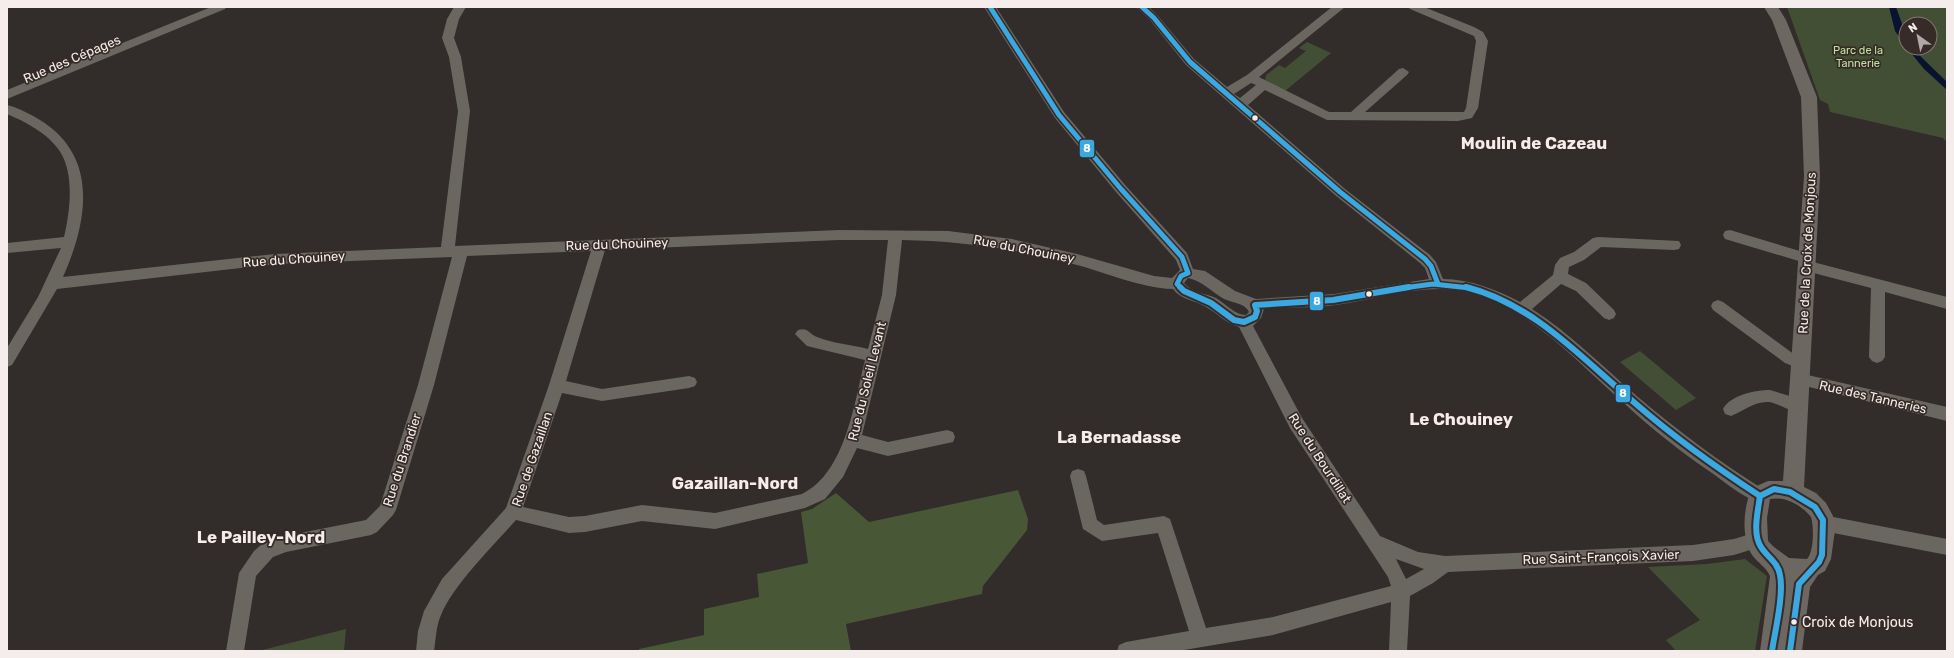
<svg xmlns="http://www.w3.org/2000/svg" width="1954" height="658" viewBox="0 0 1954 658" font-family="Rubik,sans-serif">
	<style>
		.green { fill: #434f35; fill-rule: evenodd }
		.forest { fill: #485735 }
		.water { fill: #09132f }
		.lines { fill: none; stroke-linecap: round; stroke-linejoin: round }
		.minor { fill: #6a6761; fill-rule: evenodd }
		.major { fill: #6c6861; fill-rule: evenodd }
		.bus-1-far1-casing { stroke: #362b27; stroke-width: 8 }
		.bus-1-casing { stroke: #362b27; stroke-width: 10 }
		.bus-1-far1 { stroke: #3aa9e2; stroke-width: 5 }
		.bus-1 { stroke: #3aa9e2; stroke-width: 6 }
		.bus-dot { fill: #f4edeb; stroke: #362b27; stroke-width: 1.5 }
		.labels { text-anchor: middle; dominant-baseline: central; stroke-width: 3.5; stroke-linejoin: round; paint-order: stroke }
		.far-park-label { font-size: 11px; fill: #c0e09e; stroke: #362b27 }
		.street-label { font-size: 13px; fill: #f4edeb; stroke: #362b27 }
		.near-bus-label { font-size: 14px; fill: #f4edeb; stroke: #362b27; text-anchor: start }
		.district-label { font-size: 17px; font-weight: bold; fill: #f4edeb; stroke: #362b27 }
		.line-badge { stroke: #362b27; stroke-width: 1.5 }
		.badge-label { font-size: 11px; text-anchor: middle; font-weight: bold; fill: #fff }
	</style>
	<rect width="100%" height="100%" fill="#322c2a"/>
	<g class="green">
		<path d="M1787,7H1947V142L1943,138L1830,112L1828,104L1820,100ZM1906,24H1930V48H1906Z"/>
		<path d="M1307,42L1331,53L1285,91L1265,80L1266,75L1279,65L1285,68L1306,51L1299,48Z"/>
		<path d="M1640,351L1696,398L1676,410L1620,362Z"/>
		<path d="M1745,559L1767,576L1755,651H1676L1666,640L1700,620L1648,567L1707,564Z"/>
		<path d="M346,629L344,651H258Z"/>
	</g>
	<path class="forest" d="M1018,490L1028,519L1027,530L983,586L982,594L846,624L851,651H639V649L704,635V609L759,597L757,574L808,563L801,512L812,509L836,493L869,522Z"/>
	<g class="water">
		<path d="M1889,7H1896L1906,35V46L1895,31Z"/>
		<path d="M1907,48H1912L1947,82V90L1924,69Z"/>
	</g>
	<g class="lines">
		<g class="minor">
			<path d="M211,7H227L225,9L7,99V90Z"/>
			<path d="M454,7H466L459,19L454,38L461,57L470,111L455,246L839,230L948,231L1012,239L1077,254L1154,276L1172,278L1180,270L1176,260L1116,192L1055,118L984,7H996L1064,112L1126,186L1187,253L1193,269L1205,271L1235,291L1256,299L1334,294L1429,279L1425,268L1420,263L1335,195L1186,65L1150,20L1136,7H1149L1158,16L1194,59L1227,87L1247,75L1332,7H1345L1259,77L1329,112H1351L1399,69L1403,68L1409,72L1407,75L1365,112H1464L1466,108L1476,41L1474,36L1410,9L1408,7H1424L1474,27L1483,32L1488,41L1478,108L1472,118L1458,121L1327,120L1265,90L1248,105L1345,189L1430,255L1436,262L1443,279C1470,279 1497,290 1520,302L1553,275L1555,265L1560,258L1574,252L1593,238L1598,237L1679,241L1681,245L1679,249L1674,250L1601,247L1584,260L1569,267L1568,274L1586,283L1614,310L1616,314L1614,318L1609,320L1604,318L1576,291L1561,284L1532,309C1571,334 1603,367 1638,397C1678,431 1721,463 1766,491L1768,496L1766,501L1760,503C1742,497 1725,482 1709,471C1680,451 1652,429 1626,405C1579,364 1531,308 1468,292C1425,282 1379,299 1336,305C1312,309 1288,306 1264,309L1261,318L1253,326L1302,418L1380,536L1418,552L1445,556L1693,545L1734,539L1757,532L1763,534L1766,540L1763,546L1734,555L1693,561L1448,572L1433,583L1410,596L1407,651H1389L1391,602L1273,635L1178,651H1117L1119,645L1126,642L1189,631L1158,533L1102,541L1083,529L1070,476L1072,471L1078,469L1084,471L1086,476L1097,520L1104,525L1164,516L1170,519L1206,628L1273,617L1391,586L1388,577L1290,428L1239,327C1227,324 1217,313 1206,307C1195,300 1181,300 1173,289C1139,288 1106,272 1073,264C1017,249 961,241 902,240L896,295L862,435L888,442L947,430L953,432L955,437L953,442L888,456L857,448L843,477L825,499L805,508L715,529L642,521L585,532L569,533L516,520C494,545 453,585 441,615C436,626 436,639 434,651H416L418,631L424,611L442,579L506,508L549,385L591,251L467,256L434,385L396,510L393,515L377,532L371,535L286,552L273,557L256,576L244,651H226L239,573L254,551L261,545L285,536L366,520L380,506L418,385L452,257L275,264L57,289L12,365L7,367V348L38,297L61,248L7,253V243L64,237C70,212 75,173 59,150C47,133 26,122 7,114V105C19,108 30,114 40,120C100,157 87,223 63,277L275,254L441,247L458,111L449,57L442,38L447,19ZM1251,83L1256,85L1240,98L1234,94ZM839,240H888L882,295L868,349C853,345 831,343 817,337C809,334 808,327 798,330L795,334L807,346L865,360C854,403 846,472 802,494L715,513L642,505L585,516L569,517L523,507L562,393L602,401L689,388L695,386L697,382L695,378L689,376L602,389L566,381L605,250ZM1188,278C1202,281 1212,292 1224,299C1233,303 1245,303 1249,312L1246,315C1235,315 1226,304 1216,298C1205,293 1192,293 1184,283ZM1396,559L1424,569L1406,579Z"/>
			<path d="M1730,230L1813,255L1815,259L1813,262L1947,297V309L1885,292V357L1882,361L1877,363L1872,361L1869,357L1871,288L1802,270L1800,266L1802,262L1725,239L1723,235L1725,231Z"/>
			<path d="M1718,300L1723,302L1795,355L1805,359L1808,363L1805,367L1800,369L1785,363L1713,310L1711,306L1713,302Z"/>
			<path d="M1799,373L1947,407V421L1793,383L1791,379L1793,375Z"/>
			<path d="M1770,390L1803,400L1805,405L1803,410C1791,414 1781,404 1769,402C1754,401 1744,411 1731,416L1725,414L1723,409C1730,395 1756,390 1770,390Z"/>
			<path d="M1823,515L1947,539V555L1823,531L1817,528L1814,523L1817,518Z"/>
		</g>
		<path class="major" d="M1764,7H1778L1786,20L1817,97L1820,176L1804,487L1816,493L1826,503L1833,516L1835,530L1831,559L1825,571L1818,575L1810,587L1802,651H1760L1770,576C1766,567 1758,563 1752,555C1741,536 1743,508 1752,488L1768,481H1783L1804,176L1801,97L1772,20ZM1770,499C1786,496 1801,505 1811,517C1814,526 1814,552 1807,559L1789,558L1774,547L1768,541L1767,518Z"/>
		<g class="bus-1-far1-casing">
			<g id="bus-1-far1">
				<path d="M990,7L1059,115L1121,189L1182,257L1188,273L1181,276L1177,284L1181,288"/>
				<path d="M1142,7L1154,18L1190,62L1340,192L1425,259L1431,266L1438,284"/>
				<path d="M1403,288L1433,284L1470,288"/>
			</g>
		</g>
		<g class="bus-1-casing">
			<g id="bus-1">
				<path d="M1180,287L1184,291L1211,303L1234,320L1244,322L1255,317L1257,311L1255,305L1333,300L1409,287"/>
				<path d="M1466,287C1536,305 1582,359 1636,404C1675,438 1717,468 1760,496"/>
				<path d="M1772,651C1775,631 1784,594 1780,575C1778,562 1767,557 1761,547C1752,534 1758,511 1760,496L1774,489L1790,492L1815,507L1823,520L1822,555L1819,562L1799,584L1790,651"/>
			</g>
		</g>
		<use href="#bus-1-far1" class="bus-1-far1"/>
		<use href="#bus-1" class="bus-1"/>
	</g>
	<g class="bus-dot">
		<circle cx="1255" cy="118" r="3.5"/>
		<circle cx="1369" cy="294" r="3.5"/>
		<circle cx="1794" cy="622" r="3.5"/>
	</g>
	<g class="labels">
		<g class="far-park-label">
			<text x="1858" y="50">Parc de la<tspan x="1858" dy="13">Tannerie</tspan></text>
		</g>
		<g class="street-label">
			<text transform="translate(72 59) rotate(-23)">Rue des Cépages</text>
			<text transform="translate(617 244) rotate(-2)">Rue du Chouiney</text>
			<text transform="translate(1024 249) rotate(11)">Rue du Chouiney</text>
			<text transform="translate(1807 253) rotate(-87)">Rue de la Croix de Monjous</text>
			<text transform="translate(294 259) rotate(-4)">Rue du Chouiney</text>
			<text transform="translate(867 381) rotate(-76)">Rue du Soleil Levant</text>
			<text transform="translate(1873 397) rotate(13)">Rue des Tanneries</text>
			<text transform="translate(1320 458) rotate(57)">Rue du Bourdillat</text>
			<text transform="translate(532 459) rotate(-71)">Rue de Gazaillan</text>
			<text transform="translate(402 460) rotate(-72)">Rue du Brandier</text>
			<text transform="translate(1601 557) rotate(-2)">Rue Saint-François Xavier</text>
		</g>
		<g class="near-bus-label">
			<text x="1802" y="622">Croix de Monjous</text>
		</g>
		<g class="district-label">
			<text x="1534" y="143">Moulin de Cazeau</text>
			<text x="1461" y="419">Le Chouiney</text>
			<text x="1119" y="437">La Bernadasse</text>
			<text x="735" y="483">Gazaillan-Nord</text>
			<text x="261" y="537">Le Pailley-Nord</text>
		</g>
	</g>
	<g class="line-badge">
		<rect x="1079" y="139" width="16" height="19" rx="4" fill="#3aa9e2"/>
		<rect x="1309" y="291" width="15" height="20" rx="4" fill="#3aa9e2"/>
		<rect x="1615" y="384" width="16" height="19" rx="4" fill="#3aa9e2"/>
	</g>
	<g class="badge-label">
		<text x="1087" y="152">8</text>
		<text x="1317" y="305">8</text>
		<text x="1623" y="397">8</text>
	</g>
	<rect width="1954" height="658" fill="none" stroke="#f4edeb" stroke-width="16"/>
	<g transform="translate(1918 36) rotate(327)"><circle r="19" fill="#362b27" stroke="#827975"/>
	<path d="M0-3L7 15L0 10L-7 15Z" fill="#b0a9a7"/>
	<text y="-6" font-size="11" font-weight="bold" text-anchor="middle" fill="#f4edeb">N</text>
	</g>
</svg>
